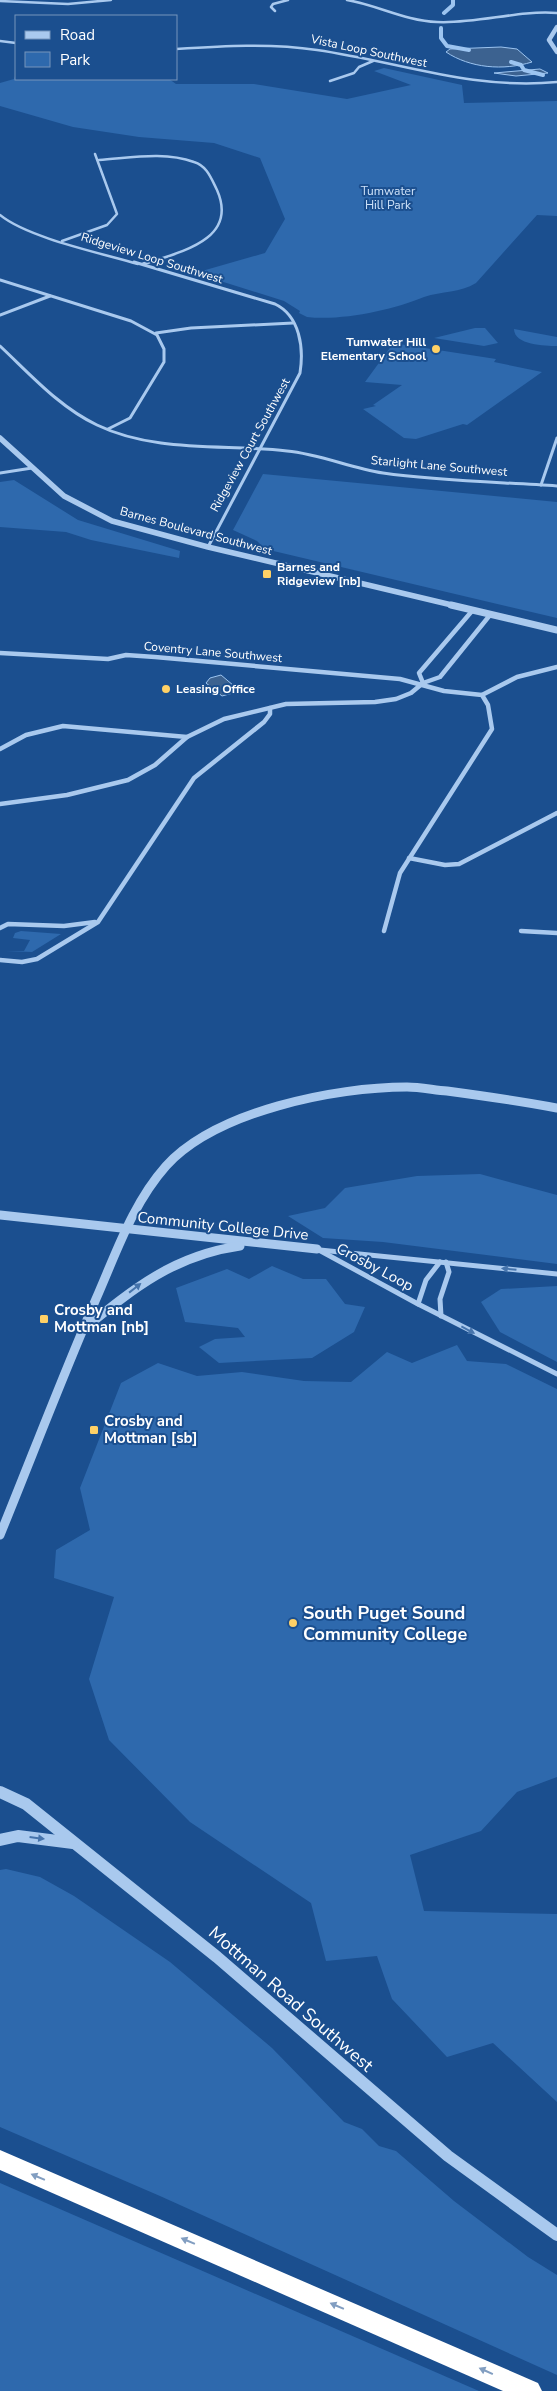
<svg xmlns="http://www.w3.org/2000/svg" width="557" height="2391" viewBox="0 0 557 2391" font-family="'Nunito Sans',sans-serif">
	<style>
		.green { fill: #2e69ad }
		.water { fill: #3c6290; stroke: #9cc4f0 }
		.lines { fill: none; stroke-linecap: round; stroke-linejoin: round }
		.stream { stroke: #9cc4f0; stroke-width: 4 }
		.minor-far3 { stroke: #a9c9ee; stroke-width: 2.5 }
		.minor-far2 { stroke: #a9c9ee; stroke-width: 3 }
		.minor-far1 { stroke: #a9c9ee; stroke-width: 4.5 }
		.minor { stroke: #a9c9ee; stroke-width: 5 }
		.tertiary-far4 { stroke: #a9c9ee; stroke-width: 4.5 }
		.tertiary-far3 { stroke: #a9c9ee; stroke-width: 5.5 }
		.tertiary-far2 { stroke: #a9c9ee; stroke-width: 7 }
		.tertiary-far1 { stroke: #a9c9ee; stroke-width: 9 }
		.tertiary { stroke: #a9c9ee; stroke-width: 12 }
		.motorway { fill: #fff; fill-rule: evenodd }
		.oneway { fill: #4674ac }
		.oneway2 { fill: #829ec1 }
		.poi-dot { fill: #ffd166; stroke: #1b4f8f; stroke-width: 2 }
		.labels { text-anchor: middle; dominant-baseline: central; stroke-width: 4; stroke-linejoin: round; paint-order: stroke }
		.far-street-label { font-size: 12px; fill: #fff; stroke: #1b4f8f }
		.far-park-label { font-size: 12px; fill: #cfe3fa; stroke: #1b4f8f }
		.far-poi-label { font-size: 12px; font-weight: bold; fill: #fff; stroke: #1b4f8f; text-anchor: start }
		.street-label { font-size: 15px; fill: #fff; stroke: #1b4f8f }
		.poi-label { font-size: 15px; font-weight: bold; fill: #fff; stroke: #1b4f8f; text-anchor: start }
		.near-poi-label { font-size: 18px; font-weight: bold; fill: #fff; stroke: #1b4f8f; text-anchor: start }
		.near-street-label { font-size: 18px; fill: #fff; stroke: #1b4f8f }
	</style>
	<rect width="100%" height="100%" fill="#1b4f8f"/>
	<g class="green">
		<path d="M384,68L462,85L464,103L557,101V216L537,215L476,283C460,293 442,291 424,297C393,310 342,321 307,317L299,313L300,311L284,301L195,273L265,253L285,219L260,158L214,143L139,137L73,127L0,106V83L14,79L16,73V79H169L176,84H254L347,99L411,85L374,71Z"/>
		<path d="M475,328H485L498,343L484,346L434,338Z"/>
		<path d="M514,329L557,337V346C545,346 514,345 514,329Z"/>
		<path d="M399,344L496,359L494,362L542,372L467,425L463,424L416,439L404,438L363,409L376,406L373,405L402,385L365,382L392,345Z"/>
		<path d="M263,474L557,502V618L265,549L257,541L233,530Z"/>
		<path d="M14,480L78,520L180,551L179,558L91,540L66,532L0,527V482Z"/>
		<path d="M21,931L61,934L32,952L6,951H24L30,940L13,938L15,933Z"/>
		<path d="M480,1174L557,1195V1264L383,1242L323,1238L288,1216L325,1208L345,1188L417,1176Z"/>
		<path d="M272,1266L303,1279H326L345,1304L365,1307L354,1332L312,1358L219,1363L199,1347L215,1339L245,1337L238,1328L185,1322L176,1288L227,1269L249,1279Z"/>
		<path d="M557,1286V1362L500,1332L481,1302L501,1289Z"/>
		<path d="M457,1345L467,1361L506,1364L557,1389V1777L517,1792L481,1831L410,1855L424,1911L557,1914V2102L493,2043L447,2057L392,1999L377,1956L326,1961L311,1903L190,1822L109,1740L89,1679L114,1597L54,1578L56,1550L90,1530L80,1488L121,1383L158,1363L197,1376L242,1372L304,1381L351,1382L387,1352L412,1363Z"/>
		<path d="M6,1869L40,1877L74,1896L170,1962L272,2048L344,2122L362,2129L379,2146L396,2151L454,2201L528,2257L557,2275V2375L160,2196L0,2127V1870Z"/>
		<path d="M0,2183L479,2391H0Z"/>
	</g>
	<g class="water">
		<path d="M501,47L517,49L532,62C503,71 470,68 446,52L450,49Z"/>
		<path d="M540,69L548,73L516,76L494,73Z"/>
		<path d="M221,675L240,691L222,696L206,683L210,678Z"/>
	</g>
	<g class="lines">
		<g class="stream">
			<path d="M444,13L453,5V0"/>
			<path d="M441,28V38L447,46L469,50"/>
			<path d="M511,62L521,65L524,70L543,75"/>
		</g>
		<g class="minor-far3">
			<path d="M347,0C377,5 406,21 437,22C478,24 517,10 557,13"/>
			<path d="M0,1L68,4L111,0"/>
			<path d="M275,11L271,7L273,4L288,0"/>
			<path d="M0,41L16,43"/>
			<path d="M176,49C223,46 270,43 317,50C400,62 470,90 557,82"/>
			<path d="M330,81L354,73L359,67L373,61"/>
			<path d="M99,160C130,158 164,151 194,162C207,166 211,178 217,190C239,240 180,252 144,264"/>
			<path d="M0,215C28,238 101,253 138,264"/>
			<path d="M62,241L107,225L117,214L95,154"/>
		</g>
		<g class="minor-far2">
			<path d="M134,262L275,304C300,316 304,348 300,373L208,547"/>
			<path d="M143,264L148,262"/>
			<path d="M0,280L131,321L157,335L164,349V362L130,418L108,429"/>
			<path d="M0,315L50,296"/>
			<path d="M156,333L191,328L293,323"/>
			<path d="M0,346C30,374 59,407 97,425C155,453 224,444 287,451C320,454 350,468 383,473C440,481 499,482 557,486"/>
			<path d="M0,473L32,468"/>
			<path d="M541,485L557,438"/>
		</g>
		<g class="minor-far1">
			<path d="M0,653L108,659L126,655L155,657L400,679L444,691L482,695L488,705L492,729L400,873L384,931"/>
			<path d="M423,683L419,673L472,611"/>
			<path d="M482,695L517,677L557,667"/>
			<path d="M0,749L26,735L63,726L187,737"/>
			<path d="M0,804L67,795L128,780L155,765L187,737L224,719L286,704L375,702L396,699L411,693L423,683L440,677L490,615"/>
			<path d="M409,858L445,865L459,864L557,813"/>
			<path d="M0,928L8,924L64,926L95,922"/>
			<path d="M521,931L557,933"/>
			<path d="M0,960L22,962L37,959L98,922L194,778L264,722L270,714V708"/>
		</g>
		<g class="minor">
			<path d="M317,1249L418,1304L557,1374"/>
			<path d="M320,1250L557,1274"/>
			<path d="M418,1304L426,1280L440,1262"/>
			<path d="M441,1316L440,1299L449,1272L446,1262"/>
		</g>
		<path class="tertiary-far4" d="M557,27L549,40L557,52"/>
		<path class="tertiary-far3" d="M0,438L64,496L112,521L208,547L456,606"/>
		<path class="tertiary-far2" d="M451,605L557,630"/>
		<g class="tertiary-far1">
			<path d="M0,1215L317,1249"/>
			<path d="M85,1328C134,1288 175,1255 240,1246"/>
			<path d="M0,1535C33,1454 64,1372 99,1292C118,1248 134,1202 166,1166C216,1111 335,1087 407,1087C420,1087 434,1090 447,1091C484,1096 520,1101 557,1108"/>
		</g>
		<g class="tertiary">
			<path d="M0,1792L26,1804L217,1957L448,2156L557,2235"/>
			<path d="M0,1840L18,1836L73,1843"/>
		</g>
		<path class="motorway" d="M0,2150L538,2383L542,2391H503L0,2170Z"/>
	</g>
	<defs><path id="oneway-solid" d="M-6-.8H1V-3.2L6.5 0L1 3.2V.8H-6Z" transform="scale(1.25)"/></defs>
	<g class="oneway">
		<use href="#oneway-solid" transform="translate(509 1269) rotate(-174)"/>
		<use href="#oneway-solid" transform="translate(135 1288) rotate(-38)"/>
		<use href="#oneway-solid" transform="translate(468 1330) rotate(28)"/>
		<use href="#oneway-solid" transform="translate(37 1838) rotate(7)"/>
	</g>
	<g class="oneway2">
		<use href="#oneway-solid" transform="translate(38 2177) rotate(-157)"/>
		<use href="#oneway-solid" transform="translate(188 2241) rotate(-157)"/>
		<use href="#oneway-solid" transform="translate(337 2306) rotate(-157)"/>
		<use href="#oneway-solid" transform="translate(486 2371) rotate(-156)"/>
	</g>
	<g class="poi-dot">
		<circle cx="436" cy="349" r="5"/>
		<rect x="262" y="569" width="10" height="10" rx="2.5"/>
		<circle cx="166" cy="689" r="5"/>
		<rect x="39" y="1314" width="10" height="10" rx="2.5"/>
		<rect x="89" y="1425" width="10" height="10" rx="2.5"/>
		<circle cx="293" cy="1623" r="5"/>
	</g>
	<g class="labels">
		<g class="far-street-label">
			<text transform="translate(369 51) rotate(12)">Vista Loop Southwest</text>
			<text transform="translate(152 258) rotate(17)">Ridgeview Loop Southwest</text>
			<text transform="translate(250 445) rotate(-61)">Ridgeview Court Southwest</text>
			<text transform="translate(439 466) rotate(5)">Starlight Lane Southwest</text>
			<text transform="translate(196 531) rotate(15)">Barnes Boulevard Southwest</text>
			<text transform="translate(213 652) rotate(5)">Coventry Lane Southwest</text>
		</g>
		<g class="far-park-label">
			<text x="388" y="191">Tumwater<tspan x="388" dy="14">Hill Park</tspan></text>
		</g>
		<g class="far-poi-label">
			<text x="426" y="342" text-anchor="end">Tumwater Hill<tspan x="426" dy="14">Elementary School</tspan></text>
			<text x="277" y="567">Barnes and<tspan x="277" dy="14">Ridgeview [nb]</tspan></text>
			<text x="176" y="689">Leasing Office</text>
		</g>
		<g class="street-label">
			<text transform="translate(223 1226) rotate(6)">Community College Drive</text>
			<text transform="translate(375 1267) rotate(28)">Crosby Loop</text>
		</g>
		<g class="poi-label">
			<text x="54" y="1310">Crosby and<tspan x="54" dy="17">Mottman [nb]</tspan></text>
			<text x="104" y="1421">Crosby and<tspan x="104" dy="17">Mottman [sb]</tspan></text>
		</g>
		<g class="near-poi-label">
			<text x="303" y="1613">South Puget Sound<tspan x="303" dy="21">Community College</tspan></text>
		</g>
		<g class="near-street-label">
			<text transform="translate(291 1999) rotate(41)">Mottman Road Southwest</text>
		</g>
	</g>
	<rect x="15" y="15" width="162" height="65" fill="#1b4f8f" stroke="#7695bc"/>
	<rect x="25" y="31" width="25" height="8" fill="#a9c9ee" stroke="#7695bc"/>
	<text x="60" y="40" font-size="15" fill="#ffffff">Road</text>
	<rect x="25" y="52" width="25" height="15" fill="#2e69ad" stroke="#7695bc"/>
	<text x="60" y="65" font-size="15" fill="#ffffff">Park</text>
</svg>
